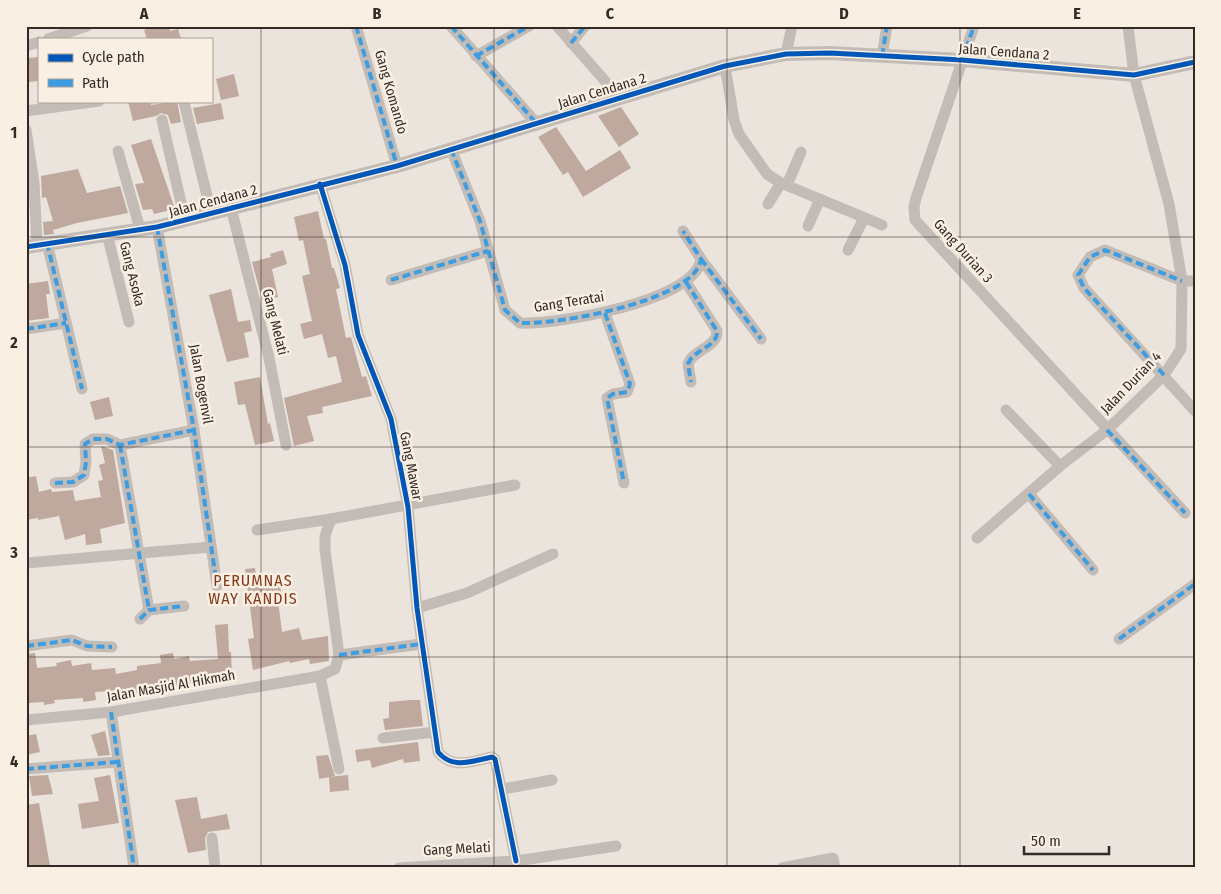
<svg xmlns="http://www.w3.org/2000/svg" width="1221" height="894" viewBox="0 0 1221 894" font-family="'Fira Sans Condensed',sans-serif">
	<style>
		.building { fill: #bfa89d }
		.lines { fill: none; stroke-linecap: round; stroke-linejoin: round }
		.minor { stroke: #c3bcb6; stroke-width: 11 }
		.tertiary { stroke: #c3bcb6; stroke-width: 14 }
		.quiet { stroke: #3e9ce0; stroke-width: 4; stroke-dasharray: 8 4; stroke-linecap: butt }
		.cycleway-casing { stroke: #f9efe2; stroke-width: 8 }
		.cycleway { stroke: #0057b8; stroke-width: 5 }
		.grid { fill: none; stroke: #332a25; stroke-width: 1; stroke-opacity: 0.55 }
		.labels { text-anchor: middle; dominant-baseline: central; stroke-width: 5; stroke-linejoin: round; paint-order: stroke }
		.street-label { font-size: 14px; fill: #332a25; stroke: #f9efe2 }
		.quarter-label { font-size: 16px; letter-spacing: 1px; fill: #84381c; stroke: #f9efe2 }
		.neatline { fill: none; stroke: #332a25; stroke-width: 2 }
		.grid-label { font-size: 16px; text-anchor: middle; font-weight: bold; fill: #332a25 }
	</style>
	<rect width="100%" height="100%" fill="#ebe4dc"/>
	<g class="building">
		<path d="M156,26H169L170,31L178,29L181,39H147L144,30Z"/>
		<path d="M39,57V81L27,82V58Z"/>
		<path d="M234,74L239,96L221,100L216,79Z"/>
		<path d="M128,101H151V105L177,101L181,122L171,124L168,115L161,113L156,116L133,121Z"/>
		<path d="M221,103L224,119L197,124L193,108Z"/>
		<path d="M621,107L639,134L619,147L598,116Z"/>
		<path d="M556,127L586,171L620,150L631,168L583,197L568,172L563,175L538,137Z"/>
		<path d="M151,139L175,209L154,214L152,209L143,210L135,184L144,183L131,145Z"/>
		<path d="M78,169L87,193L120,186L128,213L77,223L53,230L54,234L44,235L43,222L53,221L46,197L42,198L41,176Z"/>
		<path d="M318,211L324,239H326L332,268H334L340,288L336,289L346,338L351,337L362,377L366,376L372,396L322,407L323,413L307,416L314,441L294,446L284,398L342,382L336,356L328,358L322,334L304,339L300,324L312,321L302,276L310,274L303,240L299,241L294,217Z"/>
		<path d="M283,250L287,264L272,269L278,297L262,300L252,262L271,257L270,254Z"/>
		<path d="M48,281L50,294H46L49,318L26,321V284Z"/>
		<path d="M231,289L238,322L250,320L252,331L244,333L249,357L227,362L209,295Z"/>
		<path d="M260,377L268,424L270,423L274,441L255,445L245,404L238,405L234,382Z"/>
		<path d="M109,397L113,416L95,420L90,402Z"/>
		<path d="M101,446L113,450L125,523L100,529L102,543L86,545L85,534L65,540L59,516L38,520V518L26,520V478L36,476L39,492L51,489L52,492L73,490L75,501L101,497L98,481L103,480L99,465L105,463Z"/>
		<path d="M255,568L257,582L280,579L281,593H277L282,632L299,628L302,640L328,636L329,661L310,664L309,659L290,663L289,661L253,670L248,639L254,638L245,569Z"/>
		<path d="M228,624L229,652H231L232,675L193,679V682L165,688L164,685L137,688L138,693L126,695L125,690L95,692L96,700L83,702V698L54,700L55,703L44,705V702L29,703L26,654L35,653L37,668L57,666L56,663L71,660L72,666L91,663L92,670L115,668L116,674L137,670V666L161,663L160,655L173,653L174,659L189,656L190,661L218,659L215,625Z"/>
		<path d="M410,700H420L423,726L385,730L383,719L389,718V702Z"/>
		<path d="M105,731L110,755L98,756L91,735Z"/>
		<path d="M36,734L40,752L26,755V736Z"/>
		<path d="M418,742L420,761L404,763L403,759L372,768L370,760L357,762L355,750Z"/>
		<path d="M328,755L335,776L319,779L316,756Z"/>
		<path d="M48,775L53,794L32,796L29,776Z"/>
		<path d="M110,775L119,823L82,829L78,804L99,801L94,778Z"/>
		<path d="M348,775L349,790L330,792L329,777Z"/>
		<path d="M197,797L201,819L227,814L230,829L208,832L205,838L206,850L188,853L175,800Z"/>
		<path d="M39,803L50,866L27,868L26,805Z"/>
	</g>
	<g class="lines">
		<g class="minor">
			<path d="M356,26L397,166"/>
			<path d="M451,26L537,124"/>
			<path d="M557,26L619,97"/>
			<path d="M974,26L916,198L914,207L915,220L1185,513"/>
			<path d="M48,39L87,26"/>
			<path d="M571,43L585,26"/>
			<path d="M26,46L39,42"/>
			<path d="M786,54L792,26"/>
			<path d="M476,56L529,26"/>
			<path d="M882,56L887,26"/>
			<path d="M725,66L734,120L739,134L767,174L781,183L882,225"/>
			<path d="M184,102L211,212"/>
			<path d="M26,111L99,101"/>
			<path d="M162,120L185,220"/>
			<path d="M26,130L34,183L37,244"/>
			<path d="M451,149L480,221L505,310L520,323C556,325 696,301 701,259L683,231"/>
			<path d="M118,151L140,229"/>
			<path d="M320,184L345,265L358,335L391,419L408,507L417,608L438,752C453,770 472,761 492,757L495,759L516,861"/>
			<path d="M787,185L801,152"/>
			<path d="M768,204L781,183"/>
			<path d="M231,208L269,358L286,445"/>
			<path d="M808,226L820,199"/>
			<path d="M157,227L194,430L217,586"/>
			<path d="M107,234L129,322"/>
			<path d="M47,243L82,389"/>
			<path d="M848,250L864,218"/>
			<path d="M701,259L761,339"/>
			<path d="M391,280L488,251"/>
			<path d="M1195,281H1182L1105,250L1090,257L1078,275L1084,288L1195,411"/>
			<path d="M686,282L717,331C718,346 697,349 690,360L688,364L691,382"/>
			<path d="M605,313L630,384L627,392L613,394L607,398L624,483"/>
			<path d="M26,329L66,323"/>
			<path d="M1006,410L1060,466"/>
			<path d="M120,445L149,610"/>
			<path d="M55,483L73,482L84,475L86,462L85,444L93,439H107L120,445L194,430"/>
			<path d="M1029,494L1093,570"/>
			<path d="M257,530L331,519"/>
			<path d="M977,538L1060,466L1107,430L1164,375L1181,349L1182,281L1169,204L1134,75L1128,26"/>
			<path d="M26,563L211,547"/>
			<path d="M417,608L467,593L553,554"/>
			<path d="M140,619L149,610L184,606"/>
			<path d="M1119,639L1195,584"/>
			<path d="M26,646L72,640L87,646L112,647"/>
			<path d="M339,655L421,644"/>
			<path d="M320,676L339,769"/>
			<path d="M111,712L134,868"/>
			<path d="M26,720L111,712L320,676L335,669L339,655L325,550V536L331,519L515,485"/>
			<path d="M383,738L435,732"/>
			<path d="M26,769L117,762"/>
			<path d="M503,789L552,780"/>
			<path d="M212,838L215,868"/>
			<path d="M399,868L516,861L616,846"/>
			<path d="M782,868L833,858L835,868"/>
		</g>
		<path class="tertiary" d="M26,247L157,227L185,220L397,166L725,66L786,54L830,53L962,60L1134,75L1195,62"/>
		<g class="quiet">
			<path d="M356,26L397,166"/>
			<path d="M451,26L537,124"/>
			<path d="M571,43L585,26"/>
			<path d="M476,56L529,26"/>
			<path d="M882,56L887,26"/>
			<path d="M962,60L974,26"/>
			<path d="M451,149L480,221L505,310L520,323C556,325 696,301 701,259L683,231"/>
			<path d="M157,227L194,430L217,586"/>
			<path d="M47,243L82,389"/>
			<path d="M701,259L761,339"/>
			<path d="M391,280L488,251"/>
			<path d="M686,282L717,331C718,346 697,349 690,360L688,364L691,382"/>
			<path d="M605,313L630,384L627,392L613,394L607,398L624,483"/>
			<path d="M26,329L66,323"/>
			<path d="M1164,375L1084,288L1078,275L1090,257L1105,250L1182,281"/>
			<path d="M1107,430L1185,513"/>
			<path d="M120,445L149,610"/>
			<path d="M55,483L73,482L84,475L86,462L85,444L93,439H107L120,445L194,430"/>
			<path d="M1029,494L1093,570"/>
			<path d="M140,619L149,610L184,606"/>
			<path d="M1119,639L1195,584"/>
			<path d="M26,646L72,640L87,646L112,647"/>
			<path d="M339,655L421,644"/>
			<path d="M111,712L134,868"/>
			<path d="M26,769L117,762"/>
		</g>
		<g class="cycleway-casing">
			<g id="cycleway">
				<path d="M320,184L345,265L358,335L391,419L408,507L417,608L438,752C453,770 472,761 492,757L495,759L516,861"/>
				<path d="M26,247L157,227L185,220L397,166L725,66L786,54L830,53L962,60L1134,75L1195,62"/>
			</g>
		</g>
		<use href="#cycleway" class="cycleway"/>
	</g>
	<path class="grid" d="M261,26V868M494,26V868M727,26V868M960,26V868M26,237H1195M26,447H1195M26,657H1195"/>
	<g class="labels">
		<g class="street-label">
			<text transform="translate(1004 52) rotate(4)">Jalan Cendana 2</text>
			<text transform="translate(602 91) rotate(-17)">Jalan Cendana 2</text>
			<text transform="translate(391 92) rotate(74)">Gang Komando</text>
			<text transform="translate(213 201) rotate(-15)">Jalan Cendana 2</text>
			<text transform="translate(963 251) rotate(48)">Gang Durian 3</text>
			<text transform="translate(132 274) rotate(76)">Gang Asoka</text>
			<text transform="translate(569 302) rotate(-9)">Gang Teratai</text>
			<text transform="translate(275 322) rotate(76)">Gang Melati</text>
			<text transform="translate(1131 383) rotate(-46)">Jalan Durian 4</text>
			<text transform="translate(201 384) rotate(80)">Jalan Bogenvil</text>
			<text transform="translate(411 466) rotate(79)">Gang Mawar</text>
			<text transform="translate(171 686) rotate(-10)">Jalan Masjid Al Hikmah</text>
			<text transform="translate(457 849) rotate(-3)">Gang Melati</text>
		</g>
		<g class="quarter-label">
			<text x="253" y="580">PERUMNAS<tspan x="253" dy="18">WAY KANDIS</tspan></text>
		</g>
	</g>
	<rect width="1221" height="894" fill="none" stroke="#f9efe2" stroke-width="55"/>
	<rect x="38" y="38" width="175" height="65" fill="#f9efe2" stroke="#aaa096"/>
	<rect x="48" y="54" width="25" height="8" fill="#0057b8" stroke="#aaa096"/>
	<text x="82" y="62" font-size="15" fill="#332a25">Cycle path</text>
	<rect x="48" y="79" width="25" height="8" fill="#3e9ce0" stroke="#aaa096"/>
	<text x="82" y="88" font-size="15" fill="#332a25">Path</text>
	<path d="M1024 846v8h85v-8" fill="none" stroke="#332a25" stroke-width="2.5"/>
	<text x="1031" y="846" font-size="15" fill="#332a25" stroke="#f9efe2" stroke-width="4" paint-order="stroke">50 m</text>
	<rect x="28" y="28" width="1166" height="838" class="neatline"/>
	<g class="grid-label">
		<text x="144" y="19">A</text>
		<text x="377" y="19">B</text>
		<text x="610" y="19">C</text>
		<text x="844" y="19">D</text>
		<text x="1077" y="19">E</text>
		<text x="14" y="138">1</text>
		<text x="14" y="348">2</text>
		<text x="14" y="558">3</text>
		<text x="14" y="767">4</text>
	</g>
</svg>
